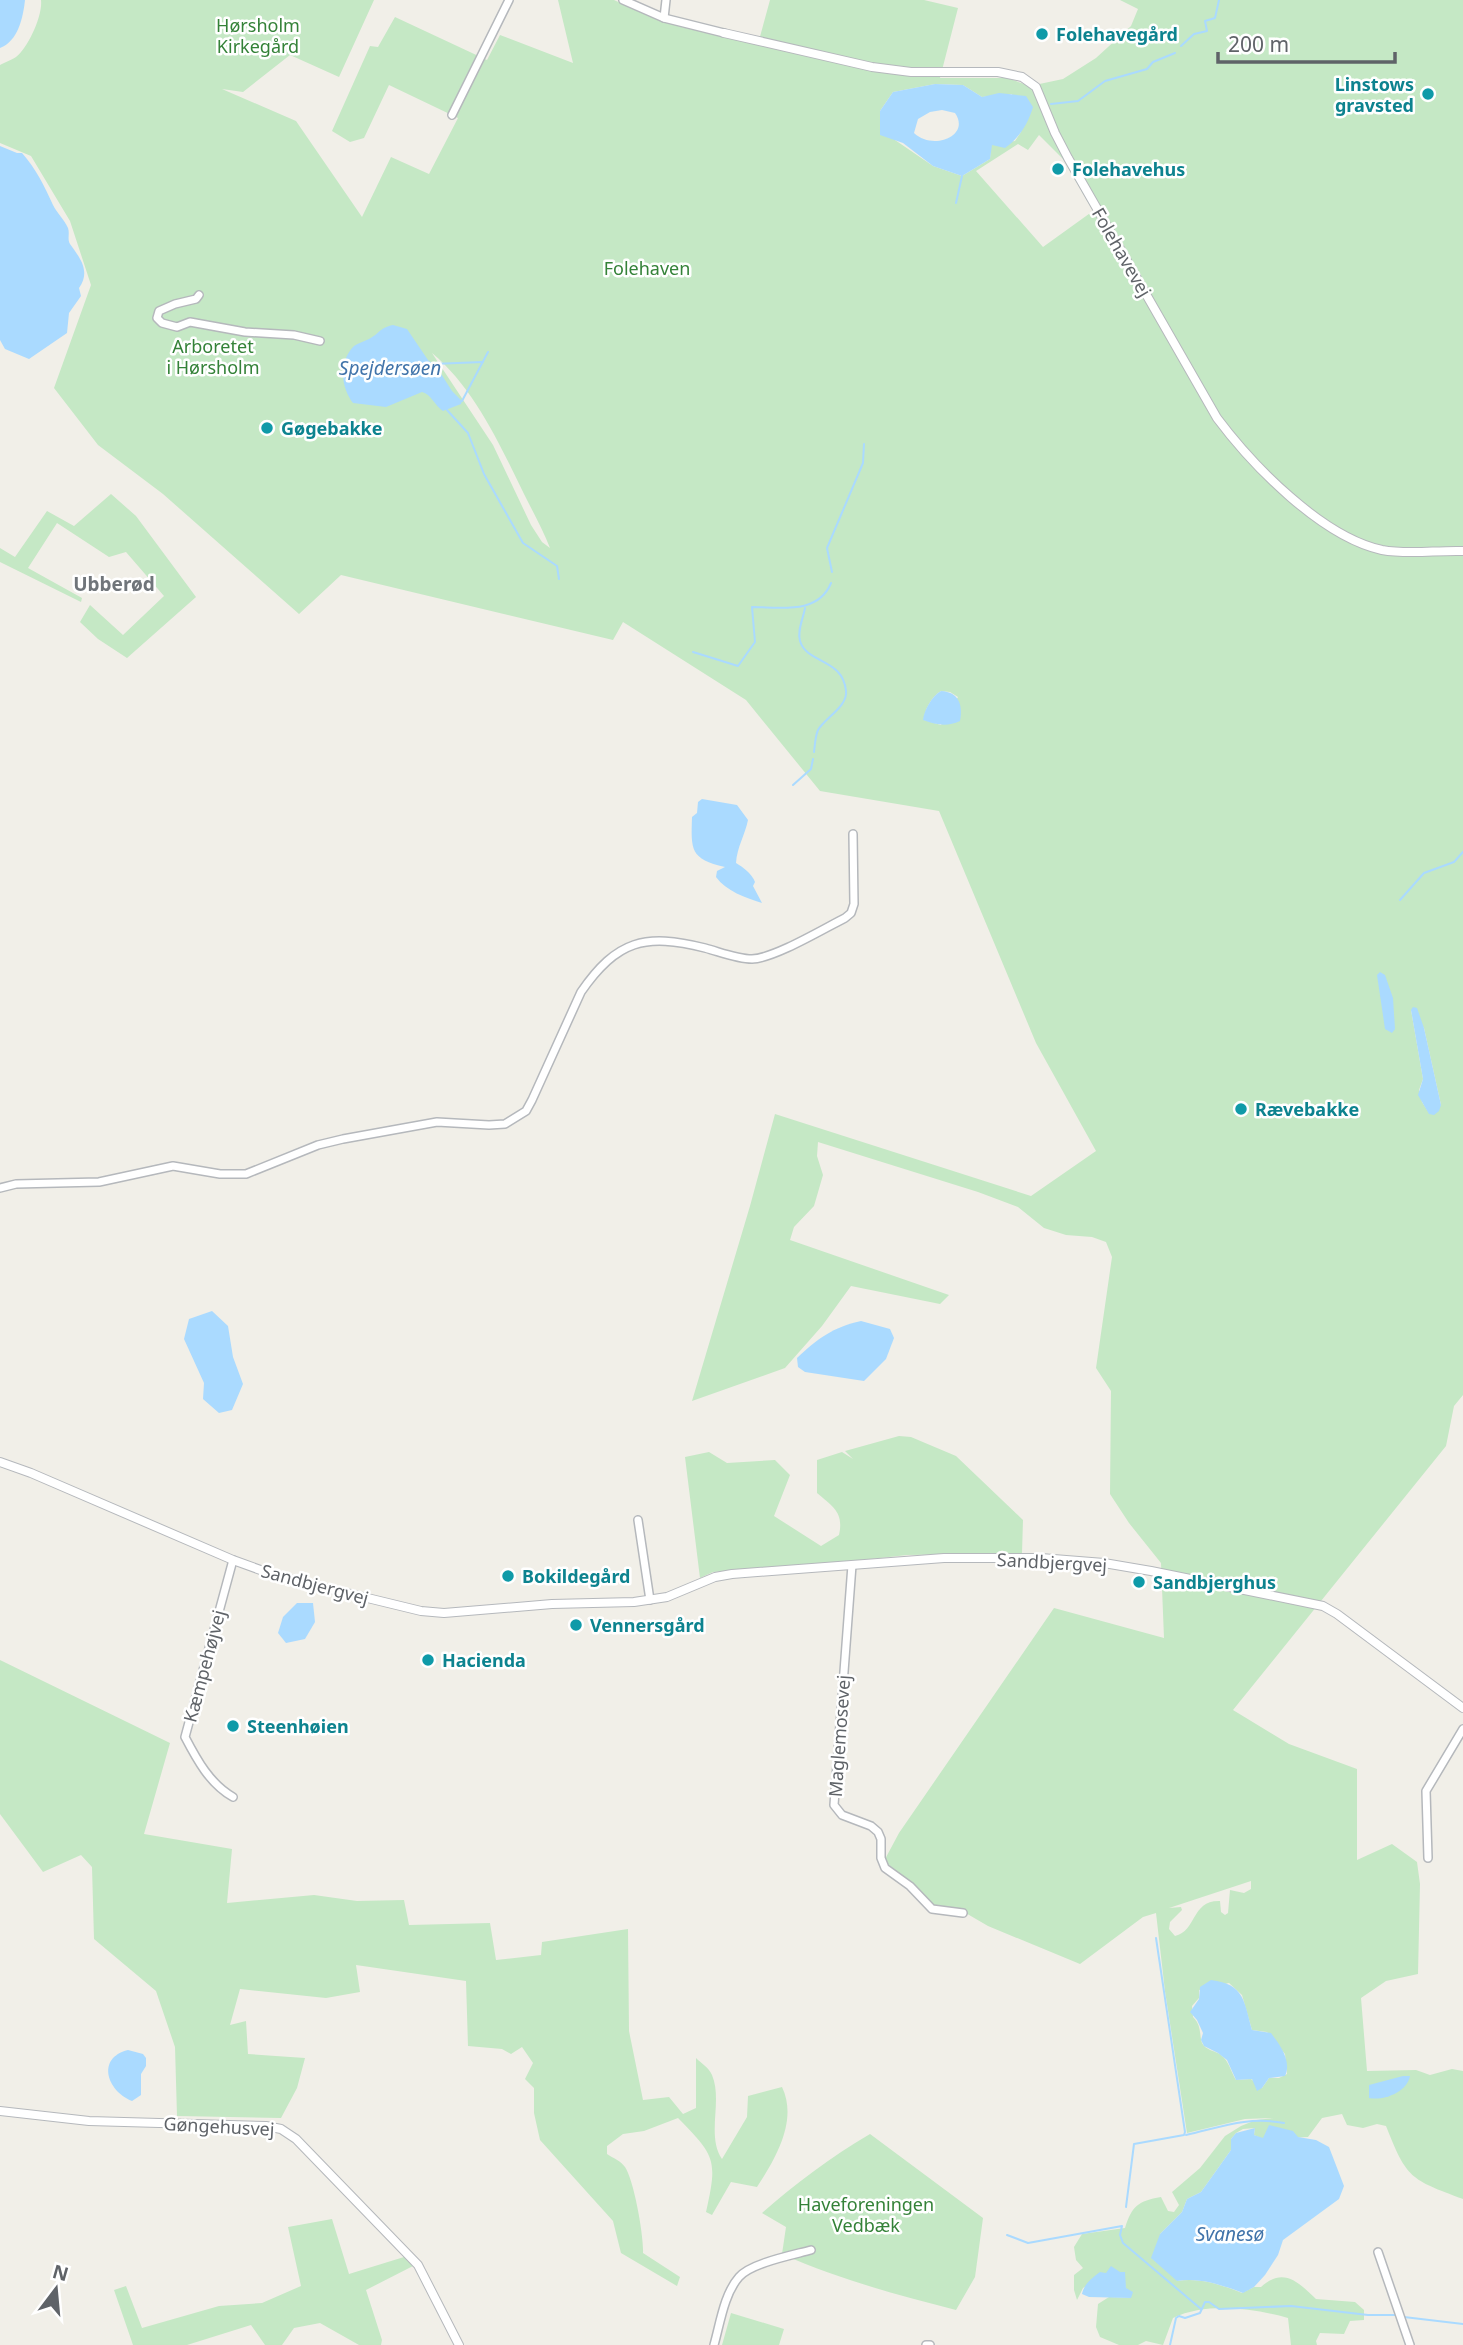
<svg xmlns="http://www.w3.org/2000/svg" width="1463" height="2345" viewBox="0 0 1463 2345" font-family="'Noto Sans',sans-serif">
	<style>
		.green { fill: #c5e8c5; fill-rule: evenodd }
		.water { fill: #aadaff; fill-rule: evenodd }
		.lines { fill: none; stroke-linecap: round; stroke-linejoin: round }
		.stream { stroke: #aadaff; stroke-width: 2 }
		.minor-casing { stroke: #b5b8bc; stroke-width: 10 }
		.tertiary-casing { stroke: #b5b8bc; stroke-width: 10 }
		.minor { stroke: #fff; stroke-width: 7 }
		.tertiary { stroke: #fff; stroke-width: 8 }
		.culture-dot { fill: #0f9aa8; stroke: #fff; stroke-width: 2.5 }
		.labels { text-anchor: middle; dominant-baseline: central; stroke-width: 5; stroke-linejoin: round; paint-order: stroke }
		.park-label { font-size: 18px; fill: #348238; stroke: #fff }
		.culture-label { font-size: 18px; font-weight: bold; fill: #0d838f; stroke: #fff; text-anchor: start }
		.street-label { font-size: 18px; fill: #5f6368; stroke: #fff }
		.water-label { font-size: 19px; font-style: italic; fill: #4174aa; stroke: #fff }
		.neighbourhood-label { font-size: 19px; font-weight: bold; fill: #70757a; stroke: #fff }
	</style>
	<rect width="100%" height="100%" fill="#f1efe8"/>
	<g class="green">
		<path d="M41,0H374L339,77L290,55L243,92L222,89L296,121L362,217L391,157L429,174L458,118L389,85L364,138L350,142L332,131L370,46L378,47L395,17L487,60L500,35L573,63L558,0H614L642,13L681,27L758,44L770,0H924L958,8L940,78H1007L1030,86L1063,79L1096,58L1131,26L1138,9L1120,0H1463V1395L1454,1406L1446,1446L1233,1710L1289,1744L1357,1769V1860L1392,1844L1417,1862L1420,1884L1418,1974L1386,1981L1361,1998L1367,2071L1416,2070L1430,2075L1452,2069L1463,2071V2199C1410,2179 1407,2179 1386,2126L1377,2124L1363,2128L1347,2125L1342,2114L1322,2118L1308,2137L1263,2139L1254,2135L1255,2128L1243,2129L1236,2133L1231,2139V2150L1201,2192L1187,2199L1182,2212L1160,2234L1177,2281C1199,2277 1222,2285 1242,2293L1254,2287H1261C1284,2266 1299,2283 1316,2299L1355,2302L1364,2310V2320L1350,2321L1344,2334L1320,2333L1316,2341L1317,2345H1291L1288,2318C1252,2308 1207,2302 1173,2318L1163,2345L1146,2341L1138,2345H1119L1100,2337L1096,2327L1098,2304L1109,2297L1130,2298L1120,2273H1106L1083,2288L1077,2300L1074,2290V2275L1083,2268L1076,2260L1074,2247L1082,2234L1125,2228C1132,2206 1138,2201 1161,2197L1168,2211L1174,2212L1179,2205L1172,2192L1200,2168L1225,2136L1241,2126L1256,2120L1274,2118L1245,2119L1187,2133L1165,1991L1156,1913L1143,1917L1080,1964L988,1926L964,1912L933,1907L915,1887L884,1861L899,1833L1054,1608L1164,1638L1161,1563L1129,1523L1110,1494L1111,1391L1096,1368L1112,1257L1106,1242L1092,1237L1066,1235L1044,1228L1018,1207L978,1192L818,1142L817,1156L823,1175L814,1206L794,1227L790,1240L949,1295L940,1304L851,1286L822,1326L785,1368L692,1401L750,1206L775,1114L1031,1196L1096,1151L1036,1043L939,811L820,791L746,700L623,622L613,640L341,575L299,614L163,494L98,445L54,388L91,285L70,221L31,156L0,143V65C5,62 12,60 16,57C28,48 43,15 41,0ZM935,84L963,85L982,97L1012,94L1021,132L1015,141L991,144L990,159L962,176L933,166L895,140L880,111L893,92ZM1039,135L1063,159L1093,211L1043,247L976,171L1018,144L1028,150ZM432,353C475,389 500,445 524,494C533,512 543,530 550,548L542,542L531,525L493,445ZM941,691L950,692L958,697L941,725L924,720C924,710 932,696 941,691ZM1411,1010L1424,1028L1441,1105L1429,1113L1422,1102L1419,1090L1423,1079ZM1251,1881V1889L1244,1893L1230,1890L1228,1913L1225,1915L1221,1912L1220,1901C1191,1900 1197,1931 1175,1936L1169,1929L1170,1922L1182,1910L1181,1907L1169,1908ZM1229,1983L1242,1995L1252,2030L1267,2032L1285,2054L1287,2074L1279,2078H1269L1262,2088L1251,2079L1236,2080C1231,2072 1229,2061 1221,2055C1216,2051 1205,2050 1202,2043C1199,2034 1202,2026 1193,2017L1192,2006L1199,1998V1990Z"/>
		<path d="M111,494L136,516L196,597L127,658L98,639L80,622L90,605L123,635L164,596L126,552L109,557L57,523L28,568L82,598L81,602L0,562V548L15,557L47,511L74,526Z"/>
		<path d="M899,1436L911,1437L956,1456L1023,1520L1022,1553L907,1555L835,1563L713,1572L700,1578L685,1457L709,1452L727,1463L775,1460L790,1475L774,1516L821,1546L839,1535C844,1512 833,1507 817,1493V1460L842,1452L853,1459L845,1451Z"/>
		<path d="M0,1660L170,1743L144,1834L232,1849L227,1903L314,1895L357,1901L404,1900L409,1925L490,1923L496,1960L541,1955L542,1942L628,1929L629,2031L643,2100L669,2097L683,2114L696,2108V2058C701,2063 709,2068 712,2075C723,2101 706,2135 722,2159L747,2117L748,2096L782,2087C798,2120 776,2158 757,2187L731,2182L712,2215L706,2212C718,2159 715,2156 678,2118L644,2131L623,2134L607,2146V2154C613,2158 621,2161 625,2167C634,2180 644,2237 643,2253L680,2277L677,2286L621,2253L613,2221L540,2140L534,2113V2088L525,2079L533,2063L522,2047L511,2054L502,2049L468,2046L466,1981L356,1965L360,1992L326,1998L240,1989L230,2025L246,2021L248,2054L305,2058L297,2088L281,2118L177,2116L175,2047L156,1991L94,1939L92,1867L81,1855L43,1872L0,1814Z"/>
		<path d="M870,2134L983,2218L975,2277L956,2310C897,2295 838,2279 782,2254L786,2227L762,2213C796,2183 831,2157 870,2134Z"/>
		<path d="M332,2219L349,2274L404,2257L413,2266L366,2290L382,2340L381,2345H359L320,2323L294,2328L282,2345H265L251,2325L187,2345H133L114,2290L126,2286L142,2328L219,2306L262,2303L301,2286L288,2227Z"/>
		<path d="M731,2313L784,2329L779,2345H722Z"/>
	</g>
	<g class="water">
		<path d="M0,0H25C23,18 18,41 0,48Z"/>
		<path d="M935,84L963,85L982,97L999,93L1026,96L1033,107C1028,124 1019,138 1005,148L992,145L990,159L962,176L933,166L903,143L880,135V111L893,92ZM942,110L955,113C971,136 933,151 914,133L918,119L930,112Z"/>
		<path d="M0,146L17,153H22C36,169 44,185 53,205C57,213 64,219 68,228C70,234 67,239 70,244C80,258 91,271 79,288L81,296L69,313L67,333L29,359L5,349L0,340Z"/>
		<path d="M393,325L407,329L428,360L436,366L452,391L462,401L461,404L443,411C435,406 431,394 422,392L386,407L353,403C341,387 338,362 354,346C358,343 365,341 369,339C379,334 379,328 393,325Z"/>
		<path d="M941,691C959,692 963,705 960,721C947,727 937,725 923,720C924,710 932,696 941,691Z"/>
		<path d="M702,799L737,805L748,820C745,835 737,847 736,863C743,867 752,874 755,882L753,886L762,903C746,898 726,891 716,877L717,871L725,867C690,859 691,850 692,817L697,813L698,802Z"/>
		<path d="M1380,972L1385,975L1393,998L1395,1029L1392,1033L1385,1029L1377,975Z"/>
		<path d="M1413,1007L1417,1008L1424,1028L1441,1105L1439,1111L1434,1115L1429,1114L1418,1095L1423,1079L1411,1010Z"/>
		<path d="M212,1311L228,1326L233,1357L243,1384L232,1410L219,1413L203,1399L204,1383L184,1339L189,1319Z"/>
		<path d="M861,1321L890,1329L894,1338L886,1359L864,1381L805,1372L798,1367L797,1358C817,1339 833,1327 861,1321Z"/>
		<path d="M297,1603H313L315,1622L305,1639L286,1643L278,1633L283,1617Z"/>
		<path d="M1211,1980C1245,1984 1244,2002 1252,2030L1271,2033C1280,2045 1292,2061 1285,2076L1269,2078L1262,2088L1257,2091L1252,2079L1236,2080L1227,2060L1218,2053L1204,2046L1201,2040L1203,2033L1197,2020L1190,2012L1199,1999L1200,1987Z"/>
		<path d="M128,2050L143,2054L146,2058V2066L141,2074V2095L132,2101C107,2091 96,2058 128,2050Z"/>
		<path d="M1403,2076H1410C1407,2092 1384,2101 1369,2098V2085Z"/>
		<path d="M1269,2125L1293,2131L1298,2137L1316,2140L1329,2147L1344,2186L1339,2199L1283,2240L1278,2255L1265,2275L1254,2287L1243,2293C1222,2285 1199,2277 1177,2281L1151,2258L1160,2234L1182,2212L1187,2199L1201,2192L1231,2150V2139L1236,2133L1255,2128L1254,2135L1263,2138Z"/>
		<path d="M1111,2266L1120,2272H1125L1126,2288L1133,2292L1131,2298L1089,2297L1082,2294C1084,2284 1092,2278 1100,2272L1106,2273Z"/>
	</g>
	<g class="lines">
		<g class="stream">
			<path d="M1181,46L1194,34L1207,31L1205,21L1215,18L1219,0"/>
			<path d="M1051,104L1078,101L1105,81L1147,69L1153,62L1175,53"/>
			<path d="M956,203L962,176"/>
			<path d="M432,364L483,362"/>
			<path d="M462,401L488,352"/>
			<path d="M447,410L468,433L484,474L523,543L557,566L559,579"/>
			<path d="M832,572L827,548L863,463L864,444"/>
			<path d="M805,608C803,619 797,631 800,641C807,664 843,658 846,691C848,706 825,718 818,730C815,737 815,745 814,752"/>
			<path d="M693,652L738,666L755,642L752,607C780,607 818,615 831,583"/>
			<path d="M793,785L811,769L813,759"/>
			<path d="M1400,900L1424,873L1454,862L1463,852"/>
			<path d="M1186,2135C1221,2127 1248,2116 1284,2123"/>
			<path d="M1126,2207L1134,2144L1184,2135L1185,2132L1156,1938"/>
			<path d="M1007,2235L1028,2243L1122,2226L1120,2235L1123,2243L1201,2309"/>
			<path d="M1404,2317L1463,2324"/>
			<path d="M1170,2345L1176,2318L1179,2316L1185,2318L1200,2313L1205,2302H1209L1219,2309L1291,2306L1368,2315H1396"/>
		</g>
		<g class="minor-casing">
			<g id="minor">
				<path d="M623,0L664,18L724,33"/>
				<path d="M664,18L666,0"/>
				<path d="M452,115L509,0"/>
				<path d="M199,295L196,299L175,304L159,311L157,318L162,323L177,327L190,322L245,332L294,335L320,341"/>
				<path d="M0,1188L16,1184L99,1182L173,1166L220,1174H246L318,1145L343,1139L437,1122L489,1125L505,1124L526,1111L532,1100L581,992C617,940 645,933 705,948C720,952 737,959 752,959C775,958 823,929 845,918L851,913L854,904L853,834"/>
				<path d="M638,1520L650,1600"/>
				<path d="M852,1565L834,1805L842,1815L871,1826L878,1832L881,1839V1858L885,1868L910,1886L932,1909L963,1913"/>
				<path d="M233,1797C210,1784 197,1760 185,1737L233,1560"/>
				<path d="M1428,1858L1426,1791L1463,1729"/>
				<path d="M1378,2252L1410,2345"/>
				<path d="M714,2345C720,2324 724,2294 739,2277C751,2263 793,2255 811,2250"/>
				<path d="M926,2345H930"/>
			</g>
		</g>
		<g class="tertiary-casing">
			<g id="tertiary">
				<path d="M724,33L872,67L911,72H998L1022,77L1036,87L1055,133L1068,158L1217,418C1253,466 1322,537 1382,550C1409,555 1436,550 1463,551"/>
				<path d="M0,1462L31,1473L233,1560L277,1576L421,1611L444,1613L552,1604L634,1602L667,1597L715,1577L732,1574L944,1558H1041L1104,1563L1151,1571L1323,1606L1337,1614L1463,1708"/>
				<path d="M0,2111L89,2121L266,2126L281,2129L296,2139L418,2265L459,2345"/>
			</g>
		</g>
		<use href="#minor" class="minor"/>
		<use href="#tertiary" class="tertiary"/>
	</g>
	<g class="culture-dot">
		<circle cx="1042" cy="34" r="7"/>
		<circle cx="1428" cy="94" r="7"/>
		<circle cx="1058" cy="169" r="7"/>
		<circle cx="267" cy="428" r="7"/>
		<circle cx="1241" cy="1109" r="7"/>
		<circle cx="508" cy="1576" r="7"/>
		<circle cx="1139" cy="1582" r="7"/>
		<circle cx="576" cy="1625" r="7"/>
		<circle cx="428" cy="1660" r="7"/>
		<circle cx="233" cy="1726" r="7"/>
	</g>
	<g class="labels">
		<g class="park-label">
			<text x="258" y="25">Hørsholm<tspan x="258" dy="21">Kirkegård</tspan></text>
			<text x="647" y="268">Folehaven</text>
			<text x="213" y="346">Arboretet<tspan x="213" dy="21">i Hørsholm</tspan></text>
			<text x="866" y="2204">Haveforeningen<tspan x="866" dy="21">Vedbæk</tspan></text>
		</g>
		<g class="culture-label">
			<text x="1056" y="34">Folehavegård</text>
			<text x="1414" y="84" text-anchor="end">Linstows<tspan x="1414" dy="21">gravsted</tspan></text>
			<text x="1072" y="169">Folehavehus</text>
			<text x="281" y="428">Gøgebakke</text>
			<text x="1255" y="1109">Rævebakke</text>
			<text x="522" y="1576">Bokildegård</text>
			<text x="1153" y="1582">Sandbjerghus</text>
			<text x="590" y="1625">Vennersgård</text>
			<text x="442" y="1660">Hacienda</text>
			<text x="247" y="1726">Steenhøien</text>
		</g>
		<g class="street-label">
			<text transform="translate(1122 252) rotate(60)">Folehavevej</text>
			<text transform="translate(1052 1562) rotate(3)">Sandbjergvej</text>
			<text transform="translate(315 1584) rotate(15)">Sandbjergvej</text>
			<text transform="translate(204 1666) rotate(-75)">Kæmpehøjvej</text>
			<text transform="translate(839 1736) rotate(-86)">Maglemosevej</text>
			<text transform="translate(219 2126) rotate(3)">Gøngehusvej</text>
		</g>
		<g class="water-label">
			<text x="390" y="368">Spejdersøen</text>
			<text x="1230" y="2234">Svanesø</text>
		</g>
		<g class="neighbourhood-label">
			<text x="114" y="584">Ubberød</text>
		</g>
	</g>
	<g transform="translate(56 2289) rotate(16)" stroke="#ffffff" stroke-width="5" paint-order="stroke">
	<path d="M0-5L12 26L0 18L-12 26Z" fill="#5f6368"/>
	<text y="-10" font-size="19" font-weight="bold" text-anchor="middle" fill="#5f6368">N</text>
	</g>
	<path d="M1218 52v10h177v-10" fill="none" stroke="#5f6368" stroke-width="3.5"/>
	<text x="1228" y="52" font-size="21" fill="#5f6368" stroke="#ffffff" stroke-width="5" paint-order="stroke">200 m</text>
</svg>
